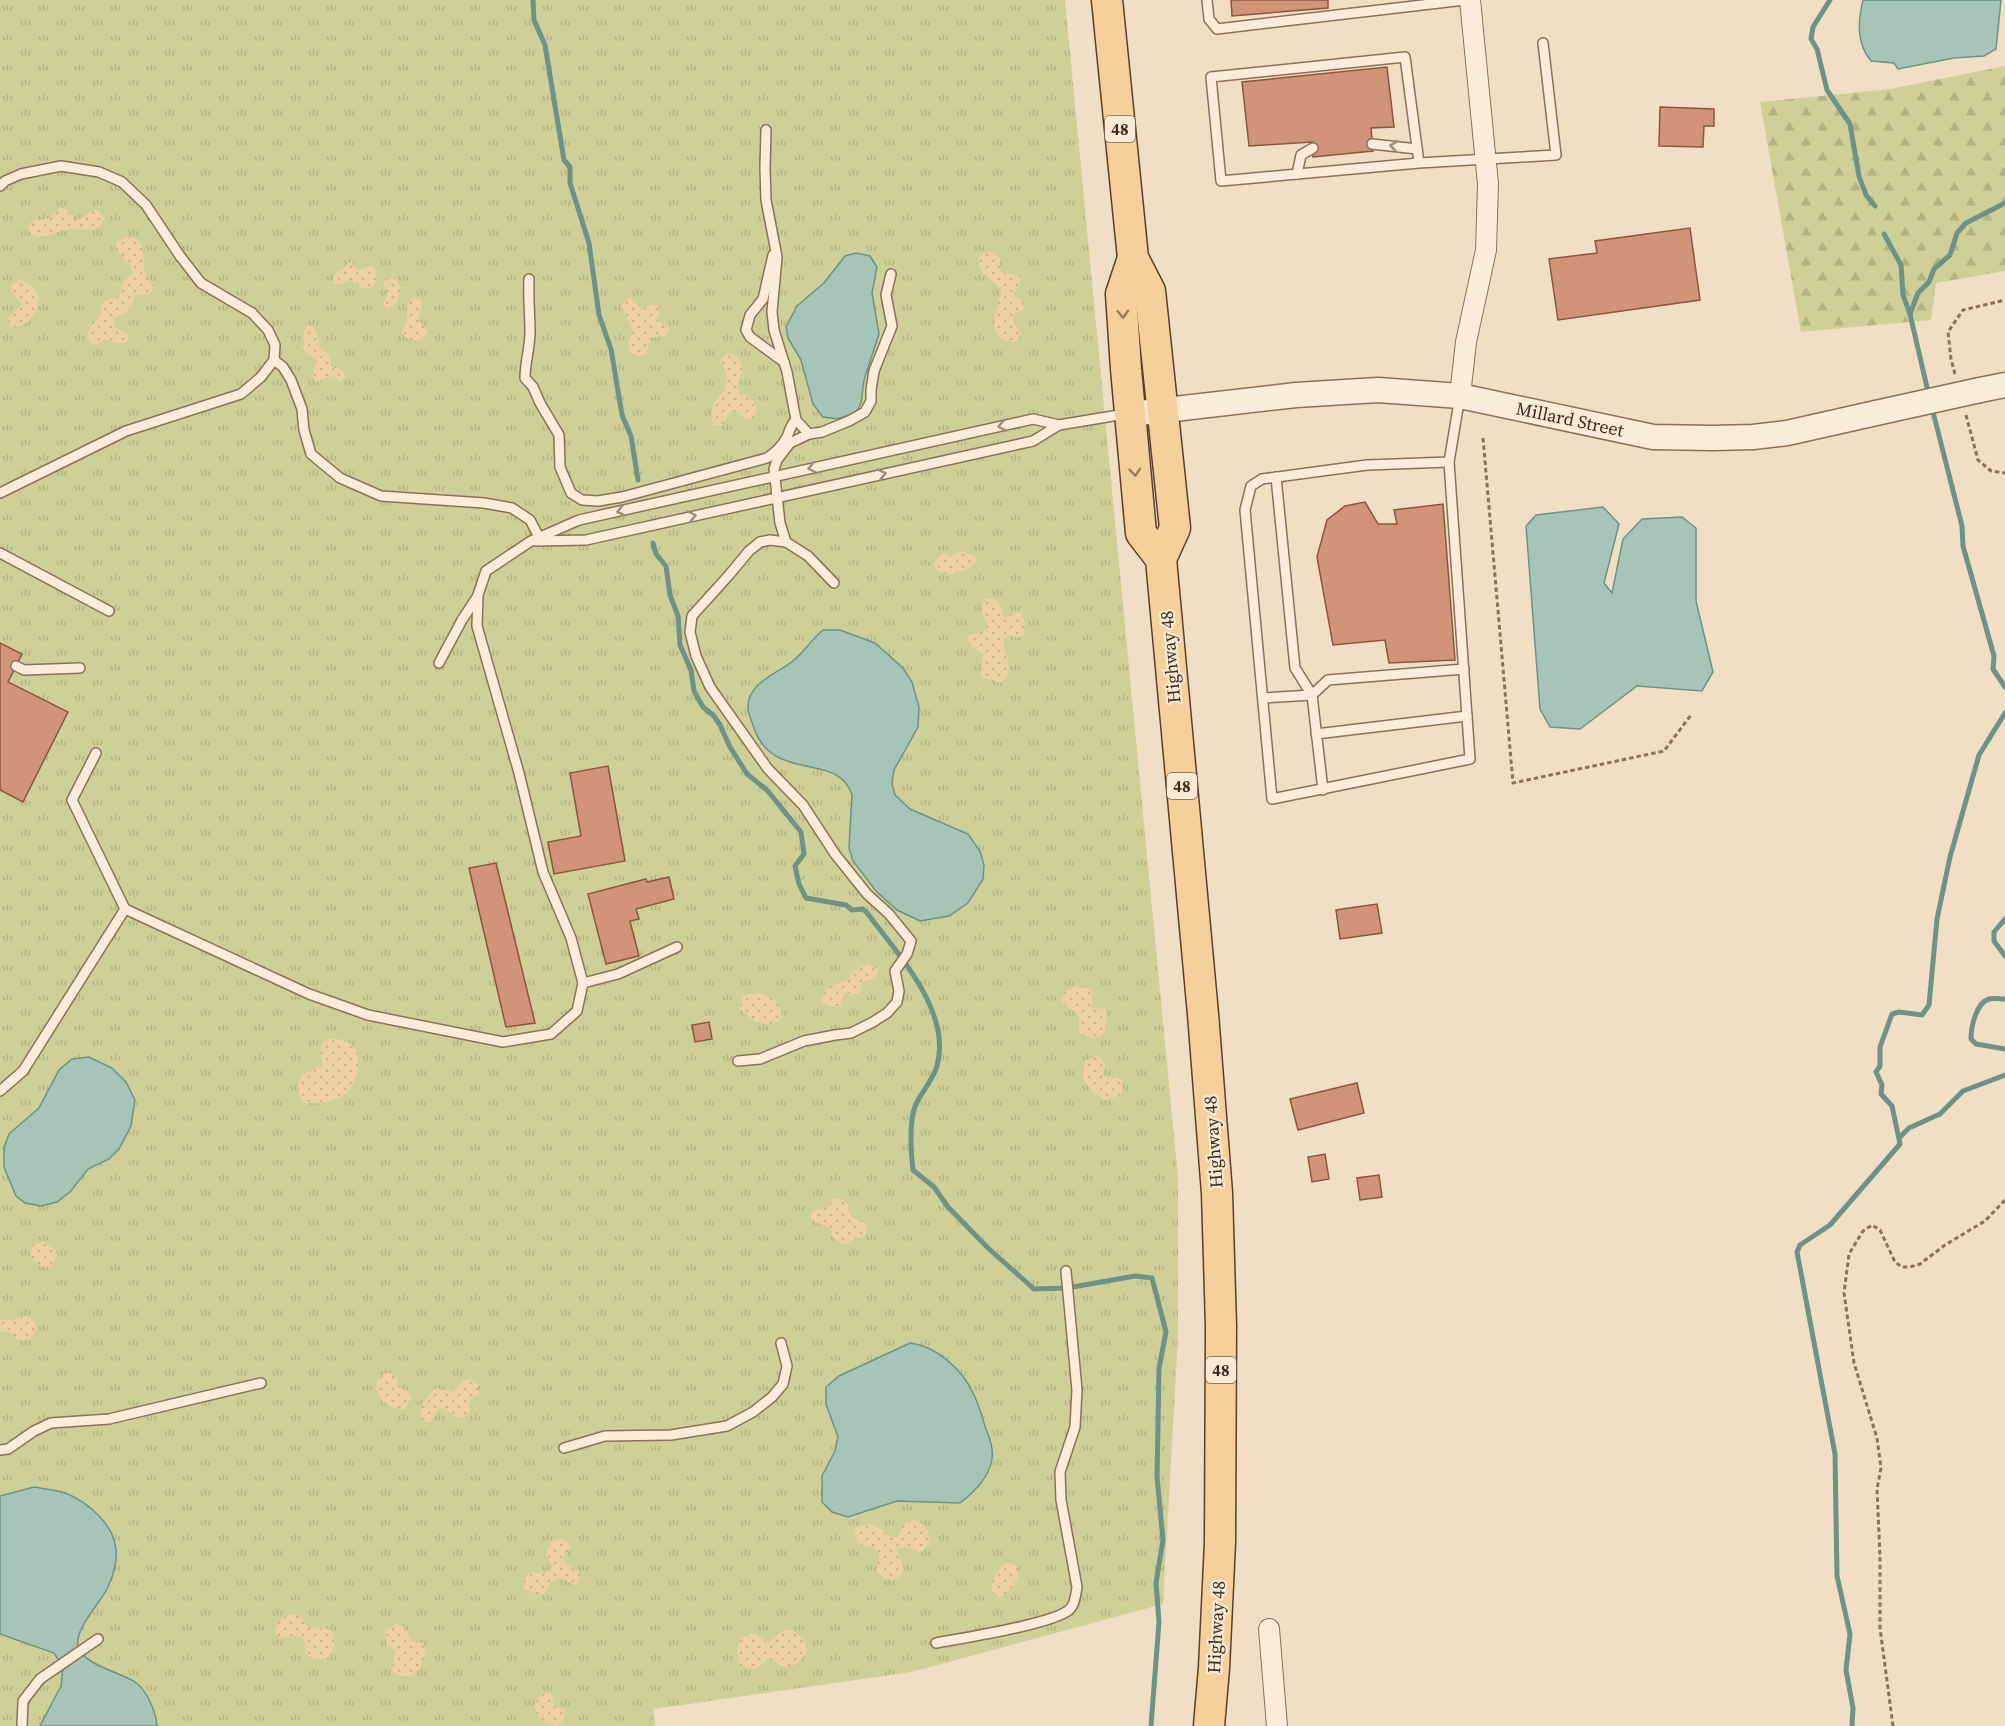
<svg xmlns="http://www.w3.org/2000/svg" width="2005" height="1726" viewBox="0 0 2005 1726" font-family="'Source Serif 4',serif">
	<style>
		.grass { fill: url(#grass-tufts) }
		.forest { fill: url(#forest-firs) }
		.sand { fill: url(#sand-dots) }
		.water { fill: #a7c4b8; stroke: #6c9386; stroke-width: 1.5 }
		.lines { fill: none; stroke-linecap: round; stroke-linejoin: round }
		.stream { stroke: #6c9386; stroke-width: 5 }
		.building { fill: #d19479; stroke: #8e553e; stroke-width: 1.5 }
		.service-casing { stroke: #8d7059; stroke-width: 12 }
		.minor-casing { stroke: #8d7059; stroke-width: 22 }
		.tertiary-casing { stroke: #8d7059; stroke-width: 27 }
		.primary-casing { stroke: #5b3e2e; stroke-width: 33 }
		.path { stroke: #8d7059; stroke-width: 3; stroke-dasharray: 4.5 3; stroke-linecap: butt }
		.service { stroke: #fbedd9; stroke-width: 9 }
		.minor { stroke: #fbedd9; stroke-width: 20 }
		.tertiary { stroke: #fbedd9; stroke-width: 24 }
		.primary { stroke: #f6d09b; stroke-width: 30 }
		.tertiary-bridge-casing { stroke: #8d7059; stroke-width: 27; stroke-linecap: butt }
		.tertiary-bridge { stroke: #fbedd9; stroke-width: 24 }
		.oneway { stroke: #9c8c7c }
		.oneway2 { stroke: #9a7d5c }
		.labels { text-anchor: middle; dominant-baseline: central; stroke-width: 4.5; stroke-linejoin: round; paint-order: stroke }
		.shield { fill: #f8ead5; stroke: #756455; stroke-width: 1.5 }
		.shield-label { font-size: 16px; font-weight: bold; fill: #3d2a1e }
		.street-label { font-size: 18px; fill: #3d2a1e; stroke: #f8ead5 }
	</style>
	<defs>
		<pattern id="grass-tufts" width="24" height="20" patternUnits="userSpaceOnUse" patternTransform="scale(1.5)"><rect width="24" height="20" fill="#cfd098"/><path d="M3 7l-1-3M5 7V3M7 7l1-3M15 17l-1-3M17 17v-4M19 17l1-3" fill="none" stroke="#b3b383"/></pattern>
		<pattern id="forest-firs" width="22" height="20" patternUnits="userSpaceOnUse" patternTransform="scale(1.5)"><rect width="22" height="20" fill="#cfd098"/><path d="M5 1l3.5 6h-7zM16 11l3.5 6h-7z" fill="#b3b383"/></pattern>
		<pattern id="sand-dots" width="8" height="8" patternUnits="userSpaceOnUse" patternTransform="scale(1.5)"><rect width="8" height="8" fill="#eed1a1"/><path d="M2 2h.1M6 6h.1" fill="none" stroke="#cdb48a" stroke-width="1.8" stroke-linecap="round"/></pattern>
	</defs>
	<rect width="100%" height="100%" fill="#f1dfc5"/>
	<path class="grass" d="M0,0H1065L1178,1178V1337L1163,1604L911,1672L654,1709L655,1726H0Z"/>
	<path class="forest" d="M2005,66V271L1936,283L1931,320L1801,332L1760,102L1890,89Z"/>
	<g class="sand">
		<path d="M60,207H63L77,220C85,217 89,211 98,210L104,218C99,237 81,226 68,229C54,232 52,237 35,237L29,231V224L33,221C49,218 49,221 60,207Z"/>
		<path d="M126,237C149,238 141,256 145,271C146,277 152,282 154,288L150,294L136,295L126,313L115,318L113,322L115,327L125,332L129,337L127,342L117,343L105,339L96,345L89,341C85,324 94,328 99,316C101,311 101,307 104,302C115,296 122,300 121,284L133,272L131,266L115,249L116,243Z"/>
		<path d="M990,251L995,253L1000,258V269L1001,272L1017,275L1020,278V286L1013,293L1015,297L1023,302L1024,307L1023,311L1016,312L1013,316L1014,324L1021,333L1018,341C1011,343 1005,342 1000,336C986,322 1001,305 1001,290C992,277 974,275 980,255Z"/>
		<path d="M352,262L357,270L373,266C383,286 368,297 351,280L346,281L341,285L333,283L335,273L342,270L348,263Z"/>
		<path d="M388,278L396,280L401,288L397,303L388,308L383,304L387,294L383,283Z"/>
		<path d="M19,280C53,285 37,331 10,327L8,318L22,304L11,291V287Z"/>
		<path d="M413,297L421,300L422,306L418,319L427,331L422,339C414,342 406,340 402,333C403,327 406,322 407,317C408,307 405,304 413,297Z"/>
		<path d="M629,298L633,299L642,310L652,304L658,305L660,310L656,321L667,326L669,329C667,340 658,335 651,338L646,354C636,359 625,353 629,340C630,337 632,334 633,331L622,308V304Z"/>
		<path d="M309,325C319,328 317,340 320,348L327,352L332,367C339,369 345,369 345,378L342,381L340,382L335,377L328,376L320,382L315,381L313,377L316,360L302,350L304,343V330Z"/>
		<path d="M727,353C738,353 741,362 743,372L738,380L737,389C746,398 755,397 757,411L753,419C742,422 740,411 731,410L722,426L713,425C709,410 713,399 725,391L727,376L720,361Z"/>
		<path d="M961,551L977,557V562C965,572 945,581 934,566L938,556L943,553C951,557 954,555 961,551Z"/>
		<path d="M987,599C1002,598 999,608 1005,618L1017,613H1021L1025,622L1024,635L1020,637L1011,636L1005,637C1001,647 1006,649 1008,658C1009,663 1008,670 1008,675L1001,683L981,677L983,654L968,644V636L984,631L988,624C983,615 977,607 987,599Z"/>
		<path d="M869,964L878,969L876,978L873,980H868L861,984V992L859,994L846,993L843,995L841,1007H832L822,1003V996L831,986L847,980L856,969Z"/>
		<path d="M1074,986L1092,989V1008L1106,1009C1106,1019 1109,1038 1094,1038C1088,1037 1084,1036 1079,1033C1079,1028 1080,1022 1079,1018C1077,1010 1065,1007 1061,1000L1065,992Z"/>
		<path d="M759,993C771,997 782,1003 782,1017L774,1024C758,1025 750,1021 740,1008L743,997L749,994Z"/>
		<path d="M331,1039C337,1039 344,1039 349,1043C367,1054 357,1088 341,1097C331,1103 315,1104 304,1103C298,1095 295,1082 304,1074C308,1071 318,1069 323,1066L320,1051L323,1042Z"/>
		<path d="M1095,1056L1100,1057L1105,1064L1103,1075C1109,1079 1115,1075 1122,1080L1123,1091L1118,1096L1105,1100L1092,1092L1083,1079L1085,1061Z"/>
		<path d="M834,1198L842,1199L848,1204C850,1228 865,1212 867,1231L864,1237C852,1237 850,1244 841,1244C839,1241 835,1240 833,1237C829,1230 836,1234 829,1228C821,1221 811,1226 811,1213L818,1209L828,1208Z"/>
		<path d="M43,1242L55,1250L58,1255L51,1267C40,1268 32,1262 30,1252L33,1244Z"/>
		<path d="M24,1316C36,1318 40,1329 31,1338L23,1340L17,1339L12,1332L0,1331V1320H13Z"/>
		<path d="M386,1373H390L397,1377V1386L409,1393L411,1398L405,1409C386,1412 363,1386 386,1373Z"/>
		<path d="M469,1379L478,1384L479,1394L468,1402L470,1410L468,1414L460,1419C452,1417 449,1409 441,1408C434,1412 435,1418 429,1423L424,1422C416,1409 425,1396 437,1388L453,1392L463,1381Z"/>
		<path d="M914,1520C931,1524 935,1544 920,1552L905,1547L899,1548L897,1550L904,1569L901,1576L892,1580L882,1577L877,1571L879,1556L876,1548L858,1544L855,1535L856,1528C872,1521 878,1527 891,1537H898C902,1527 903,1522 914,1520Z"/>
		<path d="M556,1539C564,1539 567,1539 571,1547L563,1558C565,1568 574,1566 580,1574V1579L576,1585L558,1577L551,1583L543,1594H536L524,1589L526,1577L529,1573H544L552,1567L546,1554L551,1542Z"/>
		<path d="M1006,1563L1016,1565C1023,1576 1013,1585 1006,1594L999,1597L992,1592C991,1579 996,1572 1006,1563Z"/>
		<path d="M292,1614L303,1618L308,1628L322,1627L332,1631C336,1641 335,1651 327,1658C318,1659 312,1660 305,1653V1645L302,1637L296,1636L280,1638L276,1635C275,1624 281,1616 292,1614Z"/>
		<path d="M396,1624L405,1627L411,1641L424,1643C429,1663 412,1688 392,1671L395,1651L387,1645L385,1633L389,1628Z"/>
		<path d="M787,1629C799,1633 805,1638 807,1651C803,1659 793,1670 782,1666C777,1664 774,1661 769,1659L755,1669L740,1666C734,1651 737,1634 755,1633L768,1643C776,1638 778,1632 787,1629Z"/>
		<path d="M547,1693L551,1694C554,1699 552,1703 556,1707L564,1709C567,1715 562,1721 558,1726C534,1726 527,1697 547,1693Z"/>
	</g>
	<g class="water">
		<path d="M1863,0H2001L1996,49L1984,56L1954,58L1898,69L1894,63L1871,61C1856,43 1858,21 1863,0Z"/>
		<path d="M856,253L870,256L877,267L872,293L879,334L864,380L861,403L856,413L837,419L823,417L813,404L801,360L788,338L786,327L797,306L824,283L845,256Z"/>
		<path d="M1603,507L1619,524L1604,583L1612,593L1623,539L1642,519L1682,517L1696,528V601L1713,672L1702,691L1637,686L1580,729L1550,727L1540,709L1526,526L1536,515Z"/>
		<path d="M823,630H840L875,643L903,668L912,682L919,707L918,727L894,770L892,784L895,795L910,809L968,834L980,851L984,865L983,879L968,903L949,916L920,921L897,910L876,891L853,861L849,848L852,795C838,750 771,785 753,725C751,720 748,713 748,708C747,682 778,674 794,660C805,651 811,640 823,630Z"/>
		<path d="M89,1057L112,1068L126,1082L135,1100L131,1126L119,1149L109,1159L88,1169L70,1192L57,1202L41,1206L25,1203L16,1196L4,1167V1148L9,1134L39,1108L59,1070L72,1059Z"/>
		<path d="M910,1343C936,1346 962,1369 973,1393C978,1402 981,1413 984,1423C988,1435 994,1447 992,1459C989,1478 974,1492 960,1503L897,1501L848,1517L832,1512L822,1502V1476L835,1451L838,1437L826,1404V1387L839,1376Z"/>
		<path d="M34,1487C45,1489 60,1490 70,1495C89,1504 111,1523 115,1544C119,1558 113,1577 107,1589C100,1603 74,1630 78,1646C83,1665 120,1672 135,1682C147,1690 156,1712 157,1726H40L61,1686L63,1667L54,1653L0,1634V1496Z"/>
	</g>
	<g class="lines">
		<g class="stream">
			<path d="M533,0L534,20L545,45L564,160L570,167V183L589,243L599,315L611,349L622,415L631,436L638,480"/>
			<path d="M1830,0L1813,27L1811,39L1817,49L1827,90L1850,124L1859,176L1866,195L1875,206"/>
			<path d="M1884,234L1901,265L1903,295L1910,314L1929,396"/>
			<path d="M1910,314L1918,293L1929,282L1934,269L1950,255L1957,233L1966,223L2005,203"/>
			<path d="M1932,408L1962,526L1963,546L1994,656L1993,669L2005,687"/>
			<path d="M653,543L656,554L666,566L670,595L678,616L680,645L691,670L694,691L703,707L714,716L720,725L730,747L747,774L767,790L801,832L804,854L795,866L799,884L806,898L846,905L852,910L863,909L868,914C898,955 952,1011 937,1066C933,1079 923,1091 917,1102C908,1119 911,1152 913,1170L934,1187L948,1207L988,1248L1034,1289L1067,1288L1135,1276L1152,1278L1166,1332L1159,1368L1157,1477L1163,1540L1156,1583L1159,1622L1151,1726"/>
			<path d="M2005,919L1994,932V941L2005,956"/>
			<path d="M2005,999C2000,999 1994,998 1989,999C1976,1003 1971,1027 1971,1039L1976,1044L2005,1049"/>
			<path d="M1900,1137L1909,1128L1940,1114L1963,1091L2005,1075"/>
			<path d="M1852,1726L1853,1708L1846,1670L1850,1634L1837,1576L1835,1454L1797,1252L1800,1245L1830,1225L1900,1144L1892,1106L1881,1094L1882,1085L1876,1072L1880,1066V1047L1892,1014L1899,1012L1922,1015L1929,1005L1937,919L1950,857L1979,755L2005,713"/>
		</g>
	</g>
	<g class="building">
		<path d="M1231,0H1328V8L1232,16Z"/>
		<path d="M1387,67L1394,127L1371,128L1373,151L1313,157L1312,142L1249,146L1242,82Z"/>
		<path d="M1660,107L1714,109V126H1704L1703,147L1659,146Z"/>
		<path d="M1690,228L1700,300L1558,320L1549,259L1597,253L1595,241Z"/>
		<path d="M1365,502L1378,524H1397L1394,510L1443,504L1455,660L1389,663L1385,640L1333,645L1317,557L1327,520L1345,506Z"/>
		<path d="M0,643L22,654L8,682L68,712L23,802L0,790Z"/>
		<path d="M608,766L625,861L554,874L548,842L581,836L570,773Z"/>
		<path d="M496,863L535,1023L506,1027L469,868Z"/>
		<path d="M669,877L674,899L636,909L639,919L630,921L639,956L606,964L588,894L646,879L647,882Z"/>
		<path d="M1377,904L1382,933L1340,939L1336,910Z"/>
		<path d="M709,1022L712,1039L695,1042L692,1025Z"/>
		<path d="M1357,1083L1364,1113L1298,1130L1290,1099Z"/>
		<path d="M1325,1154L1329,1179L1312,1182L1308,1157Z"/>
		<path d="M1379,1175L1382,1197L1360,1200L1357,1178Z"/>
	</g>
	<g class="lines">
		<g class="service-casing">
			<g id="service">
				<path d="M1207,0L1209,19L1217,29L1465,0"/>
				<path d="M766,130L765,168L766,200L777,257L772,312L774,330L787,372L796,420L809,434L822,432L849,421L865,412L871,401V390L874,371L892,326L886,295L891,274"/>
				<path d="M1372,144L1417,149"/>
				<path d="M1419,163L1221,181L1211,77L1405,57L1419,163L1556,155L1543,43"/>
				<path d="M1297,174L1301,155L1313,148"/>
				<path d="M0,186L5,181L21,174L61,166L99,172L122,182L146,205L180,256L201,283L252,313L268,330L275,345L274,360L261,377L241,394L126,431L0,493"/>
				<path d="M773,255L763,299L750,315L746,330L750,337L784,362"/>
				<path d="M529,279C528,297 530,314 530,332C530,348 525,362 525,378L533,387L540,403L559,435L560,467L571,493L582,500L598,501L622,497L767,458C775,453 782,446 787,437C790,430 790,426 796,420"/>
				<path d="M274,360L283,367L291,380L302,409L304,430L311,454L340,478L381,496L484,503L512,508L530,520L539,537"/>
				<path d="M809,434L790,443L777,460L774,469L780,523L786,542L808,556L834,583"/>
				<path d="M1449,462L1367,465L1262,479L1251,486L1245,510L1272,799L1470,759L1449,462L1460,396"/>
				<path d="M1276,477L1295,668L1312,695L1323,790"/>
				<path d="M536,541L586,540L1033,441L1059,425"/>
				<path d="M0,553L109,611"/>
				<path d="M439,663L462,620L477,597"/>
				<path d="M16,666L24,670L80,668"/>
				<path d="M1263,698L1312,695L1328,680L1464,669"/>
				<path d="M1316,734L1467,716"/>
				<path d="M96,753L72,800L125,909"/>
				<path d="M583,983L618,974L677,947"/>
				<path d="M738,1061L760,1059L804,1041L835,1035L851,1033L873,1022L887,1013L897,1002L899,991L895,971L907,954L911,941L889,914L867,894L835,854L803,805L768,769L710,687L696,656L690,632L692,616L729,575L749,551L760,542L770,540L786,542"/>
				<path d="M0,1091L23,1071L125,909L309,994L368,1015L503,1042L551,1034L577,1011L583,983L571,938L543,872L519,773L477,626L478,595L486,571L531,541L579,520L1033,419L1059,425L1125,414"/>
				<path d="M564,1448L605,1436L671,1435L727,1426L753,1412L772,1397L783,1384L787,1366L781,1343"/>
				<path d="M0,1450L8,1449L34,1431L51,1423L109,1419L261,1383"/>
				<path d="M936,1643C962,1638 1055,1624 1070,1609C1075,1604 1076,1594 1077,1587L1061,1500L1060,1472L1075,1427L1077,1390L1066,1271"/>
				<path d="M22,1726L23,1701L40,1679L98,1639"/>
			</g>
		</g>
		<g class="minor-casing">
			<g id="minor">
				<path d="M1460,396L1466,342L1486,250L1488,184L1470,0"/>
				<path d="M1269,1629L1277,1726"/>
			</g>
		</g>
		<g class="tertiary-casing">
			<g id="tertiary">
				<path d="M1980,390L2005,385"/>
				<path d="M1131,414L1296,395L1378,390L1460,396L1653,437L1713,438L1753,437L1787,433L1876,413"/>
			</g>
		</g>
		<g class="primary-casing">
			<g id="primary">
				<path d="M1107,0L1133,258L1150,291L1175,528L1161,559L1203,1014L1217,1193L1221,1326L1220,1543L1214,1668L1209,1726"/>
				<path d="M1133,258L1121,294L1126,369L1141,533L1161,559"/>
			</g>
		</g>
		<g class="path">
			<path d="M1955,374L1951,359L1948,332L1963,310L2005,300"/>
			<path d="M1966,415L1978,460L1991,471L2005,473"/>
			<path d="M1483,438L1513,783L1664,751L1691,715"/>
			<path d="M1893,1726L1880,1628V1556L1877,1489L1881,1468L1877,1438L1854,1363L1844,1293L1849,1254L1863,1231L1872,1225L1880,1230L1895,1262L1902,1267H1910L1920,1264L1945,1245L1985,1221L2005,1200"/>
		</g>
		<use href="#service" class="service"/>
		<use href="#minor" class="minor"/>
		<use href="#tertiary" class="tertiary"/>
		<use href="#primary" class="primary"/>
		<g class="tertiary-bridge-casing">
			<path id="tertiary-bridge" d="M1876,413L1980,390"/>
		</g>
		<use href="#tertiary-bridge" class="tertiary-bridge"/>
	</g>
	<defs><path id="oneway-chevron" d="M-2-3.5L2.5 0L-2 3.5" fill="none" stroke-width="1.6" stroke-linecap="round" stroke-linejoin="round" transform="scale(1.5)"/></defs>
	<g class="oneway">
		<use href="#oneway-chevron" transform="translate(1394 146) rotate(-173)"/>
		<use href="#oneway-chevron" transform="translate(1002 426) rotate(168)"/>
		<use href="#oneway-chevron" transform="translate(812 468) rotate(168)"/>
		<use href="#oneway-chevron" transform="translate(882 474) rotate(-13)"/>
		<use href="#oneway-chevron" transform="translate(621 511) rotate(167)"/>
		<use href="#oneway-chevron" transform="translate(692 516) rotate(-12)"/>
	</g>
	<g class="oneway2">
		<use href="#oneway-chevron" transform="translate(1123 314) rotate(87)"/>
		<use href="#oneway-chevron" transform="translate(1135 472) rotate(85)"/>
	</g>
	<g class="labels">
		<g class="shield">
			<rect x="1105" y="116" width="30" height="26" rx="4.5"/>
			<rect x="1167" y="773" width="30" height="26" rx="4.5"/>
			<rect x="1206" y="1357" width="30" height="26" rx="4.5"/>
		</g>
		<g class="shield-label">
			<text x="1120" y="129">48</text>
			<text x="1182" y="786">48</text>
			<text x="1221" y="1370">48</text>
		</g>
		<g class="street-label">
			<text transform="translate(1570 419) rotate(12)">Millard Street</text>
			<text transform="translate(1170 657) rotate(-95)">Highway 48</text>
			<text transform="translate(1213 1142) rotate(-94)">Highway 48</text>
			<text transform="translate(1216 1627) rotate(-87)">Highway 48</text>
		</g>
	</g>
</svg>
